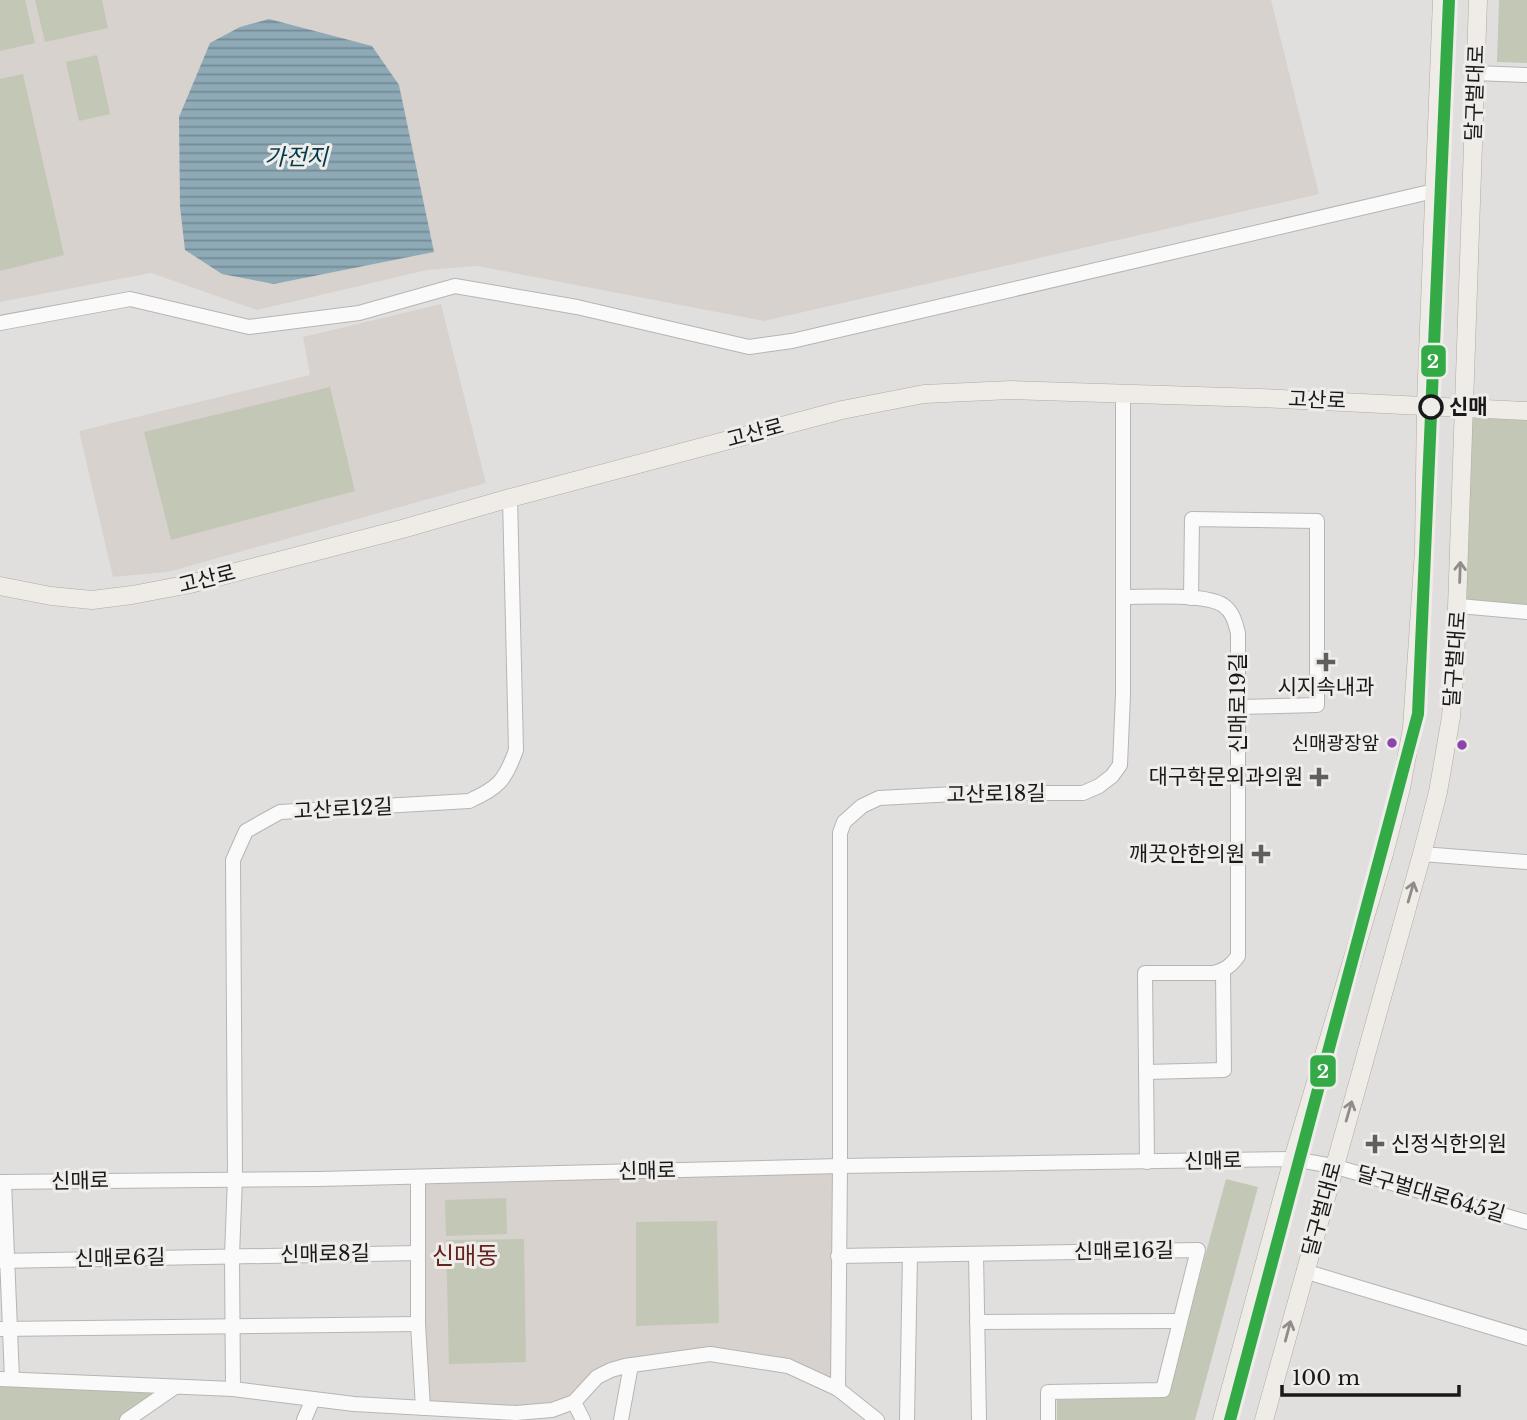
<svg xmlns="http://www.w3.org/2000/svg" width="1527" height="1420" viewBox="0 0 1527 1420" font-family="'Libre Baskerville','Noto Sans KR',serif">
	<style>
		.built { fill: #d7d2cd }
		.green { fill: #c3c7b5 }
		.water { fill: url(#water-rules) }
		.lines { fill: none; stroke-linecap: round; stroke-linejoin: round }
		.minor-casing { stroke: #b7b5b4; stroke-width: 16 }
		.major-casing { stroke: #b2aaa0; stroke-width: 19 }
		.minor { stroke: #fafafa; stroke-width: 14 }
		.major { stroke: #efebe6; stroke-width: 18 }
		.metro-1-casing { stroke: #efedea; stroke-width: 18 }
		.metro-1 { stroke: #33aa46; stroke-width: 12 }
		.oneway { stroke: #8f8c8a }
		.stop-dot { fill: #efedea; stroke: #1a1919; stroke-width: 3.5 }
		.poi-dot { fill: #605e5e; stroke: #efedea; stroke-width: 2.5 }
		.bus-dot { fill: #8e44ad; stroke: #efedea; stroke-width: 2.5 }
		.labels { text-anchor: middle; dominant-baseline: central; stroke-width: 6; stroke-linejoin: round; paint-order: stroke }
		.bus-label { font-size: 19px; fill: #1a1919; stroke: #efedea; text-anchor: end }
		.street-label { font-size: 21px; fill: #1a1919; stroke: #efedea }
		.stop-label { font-size: 21px; font-weight: bold; fill: #1a1919; stroke: #efedea; text-anchor: start }
		.poi-label { font-size: 21px; fill: #1a1919; stroke: #efedea; text-anchor: end }
		.water-label { font-size: 23px; font-style: italic; fill: #003a4f; stroke: #efedea }
		.quarter-label { font-size: 24px; fill: #66221e; stroke: #efedea }
		.line-badge { stroke: #efedea; stroke-width: 2.5 }
		.badge-label { font-size: 19px; text-anchor: middle; font-weight: bold; fill: #fff }
	</style>
	<defs>
		<pattern id="water-rules" width="6" height="5" patternUnits="userSpaceOnUse" patternTransform="scale(1.75)"><rect width="6" height="5" fill="#8faab7"/><path d="M0 2.5h6" fill="none" stroke="#748a94"/></pattern>
	</defs>
	<rect width="100%" height="100%" fill="#e1dfde"/>
	<g class="built">
		<path d="M0,0H1271L1319,194L764,321L477,266L427,270L257,310L151,273L0,302Z"/>
		<path d="M441,304L486,483L168,572L113,577L79,431L310,375L303,337Z"/>
		<path d="M840,1166L838,1389L809,1375L727,1355L625,1366L562,1408H423L418,1177Z"/>
	</g>
	<g class="green">
		<path d="M0,0H25L35,43L0,51Z"/>
		<path d="M35,0H102L108,28L45,42Z"/>
		<path d="M1499,0H1527V63L1497,62Z"/>
		<path d="M97,55L110,114L79,121L66,62Z"/>
		<path d="M23,74L64,255L0,271V79Z"/>
		<path d="M330,387L355,491L171,540L144,432Z"/>
		<path d="M1463,406L1527,411V612L1459,606Z"/>
		<path d="M1226,1179L1258,1187L1195,1420H1057V1400L1167,1396Z"/>
		<path d="M506,1198L507,1234L446,1236L445,1200Z"/>
		<path d="M717,1221L719,1323L636,1326V1222Z"/>
		<path d="M524,1239L526,1362L449,1364L446,1240Z"/>
		<path d="M0,1381L166,1386L127,1420H0Z"/>
	</g>
	<path class="water" d="M269,19L372,46L399,85L434,252L274,284L222,274L185,250L180,207L179,117L210,43L240,27Z"/>
	<g class="lines">
		<g class="minor-casing">
			<g id="minor">
				<path d="M1475,73L1527,75"/>
				<path d="M0,323L130,299L249,327L359,313L455,286L577,307L749,347L792,341L1434,191"/>
				<path d="M1123,597C1146,597 1205,593 1223,605C1233,612 1235,622 1238,633V956C1231,966 1225,970 1214,973H1145L1147,1162"/>
				<path d="M1191,598L1192,519L1317,521V705L1238,707"/>
				<path d="M1459,606L1527,612"/>
				<path d="M1422,854L1527,862"/>
				<path d="M1146,1072L1224,1070L1223,971"/>
				<path d="M418,1177V1324L423,1408"/>
				<path d="M0,1182L319,1179L840,1166L1293,1159L1333,1166L1527,1222"/>
				<path d="M4,1182L12,1379"/>
				<path d="M976,1254L979,1420"/>
				<path d="M838,1256L1198,1250L1163,1390L1048,1392V1420"/>
				<path d="M0,1261L418,1253"/>
				<path d="M1304,1271L1527,1338"/>
				<path d="M977,1322L1180,1321"/>
				<path d="M0,1329L418,1324"/>
				<path d="M0,1379L233,1389L354,1404L516,1413L552,1410L574,1402L597,1377L611,1370L625,1366L710,1354L788,1366L838,1389L877,1420"/>
				<path d="M233,1389L232,1255L235,1178L233,860L246,831L280,812L469,801C498,788 505,781 516,750L510,498"/>
				<path d="M838,1389L840,1166V833L844,822L862,806L879,798L974,793H1083L1099,786L1112,776L1120,765L1123,695V394"/>
				<path d="M574,1402L583,1420"/>
				<path d="M127,1420L175,1387"/>
				<path d="M304,1420L313,1399"/>
				<path d="M621,1420L631,1365"/>
				<path d="M907,1420L910,1255"/>
			</g>
		</g>
		<g class="major-casing">
			<g id="major">
				<path d="M0,586L51,596L92,600L132,595L190,584L402,529L510,498L842,410L924,394L1011,390L1260,398L1527,411"/>
				<path d="M1222,1420L1293,1159L1384,854L1401,788L1412,728L1424,550L1426,404L1442,0"/>
				<path d="M1264,1420L1422,854L1438,792L1451,717L1455,665L1478,0"/>
			</g>
		</g>
		<use href="#minor" class="minor"/>
		<use href="#major" class="major"/>
		<g class="metro-1-casing">
			<path id="metro-1" d="M1230,1420L1418,714L1449,0"/>
		</g>
		<use href="#metro-1" class="metro-1"/>
	</g>
	<defs><path id="oneway-shaft" d="M-6 0H5M1.5-3L5.5 0L1.5 3" fill="none" stroke-width="1.6" stroke-linecap="round" stroke-linejoin="round" transform="scale(1.75)"/></defs>
	<g class="oneway">
		<use href="#oneway-shaft" transform="translate(1460 572) rotate(-88)"/>
		<use href="#oneway-shaft" transform="translate(1411 892) rotate(-74)"/>
		<use href="#oneway-shaft" transform="translate(1349 1111) rotate(-74)"/>
		<use href="#oneway-shaft" transform="translate(1288 1331) rotate(-75)"/>
	</g>
	<circle class="stop-dot" cx="1431" cy="407" r="11"/>
	<g class="poi-dot">
		<path d="M1322.5 651.5h7v7h7v7h-7v7h-7v-7h-7v-7h7z"/>
		<path d="M1315.5 766.5h7v7h7v7h-7v7h-7v-7h-7v-7h7z"/>
		<path d="M1257.5 843.5h7v7h7v7h-7v7h-7v-7h-7v-7h7z"/>
		<path d="M1371.5 1133.5h7v7h7v7h-7v7h-7v-7h-7v-7h7z"/>
	</g>
	<g class="bus-dot">
		<circle cx="1392" cy="743" r="6"/>
		<circle cx="1462" cy="745" r="6"/>
	</g>
	<g class="labels">
		<g class="bus-label">
			<text x="1379" y="743">신매광장앞</text>
		</g>
		<g class="street-label">
			<text transform="translate(1475 93) rotate(-88)">달구벌대로</text>
			<text transform="translate(1317 400) rotate(2)">고산로</text>
			<text transform="translate(755 433) rotate(-15)">고산로</text>
			<text transform="translate(207 579) rotate(-14)">고산로</text>
			<text transform="translate(1455 659) rotate(-86)">달구벌대로</text>
			<text transform="translate(1238 703) rotate(-90)">신매로19길</text>
			<text transform="translate(996 794) rotate(-1)">고산로18길</text>
			<text transform="translate(343 809) rotate(-3)">고산로12길</text>
			<text transform="translate(1213 1161) rotate(-1)">신매로</text>
			<text transform="translate(647 1171) rotate(-1)">신매로</text>
			<text transform="translate(80 1181) rotate(-1)">신매로</text>
			<text transform="translate(1431 1194) rotate(16)">달구벌대로645길</text>
			<text transform="translate(1322 1209) rotate(-75)">달구벌대로</text>
			<text transform="translate(1124 1251) rotate(-1)">신매로16길</text>
			<text transform="translate(325 1254) rotate(-1)">신매로8길</text>
			<text transform="translate(120 1258) rotate(-1)">신매로6길</text>
		</g>
		<g class="stop-label">
			<text x="1449" y="407">신매</text>
		</g>
		<g class="poi-label">
			<text x="1326" y="687" text-anchor="middle">시지속내과</text>
			<text x="1303" y="777">대구학문외과의원</text>
			<text x="1245" y="854">깨끗안한의원</text>
			<text x="1391" y="1144" text-anchor="start">신정식한의원</text>
		</g>
		<g class="water-label">
			<text x="296" y="157">가전지</text>
		</g>
		<g class="quarter-label">
			<text x="465" y="1255">신매동</text>
		</g>
	</g>
	<g class="line-badge">
		<rect x="1420" y="344" width="27" height="34" rx="7" fill="#33aa46"/>
		<rect x="1309" y="1054" width="28" height="34" rx="7" fill="#33aa46"/>
	</g>
	<g class="badge-label">
		<text x="1433" y="368">2</text>
		<text x="1323" y="1078">2</text>
	</g>
	<path d="M1282 1385v10h177v-10" fill="none" stroke="#1a1919" stroke-width="3.5"/>
	<text x="1292" y="1385" font-size="21" fill="#1a1919" stroke="#efedea" stroke-width="5" paint-order="stroke">100 m</text>
</svg>
